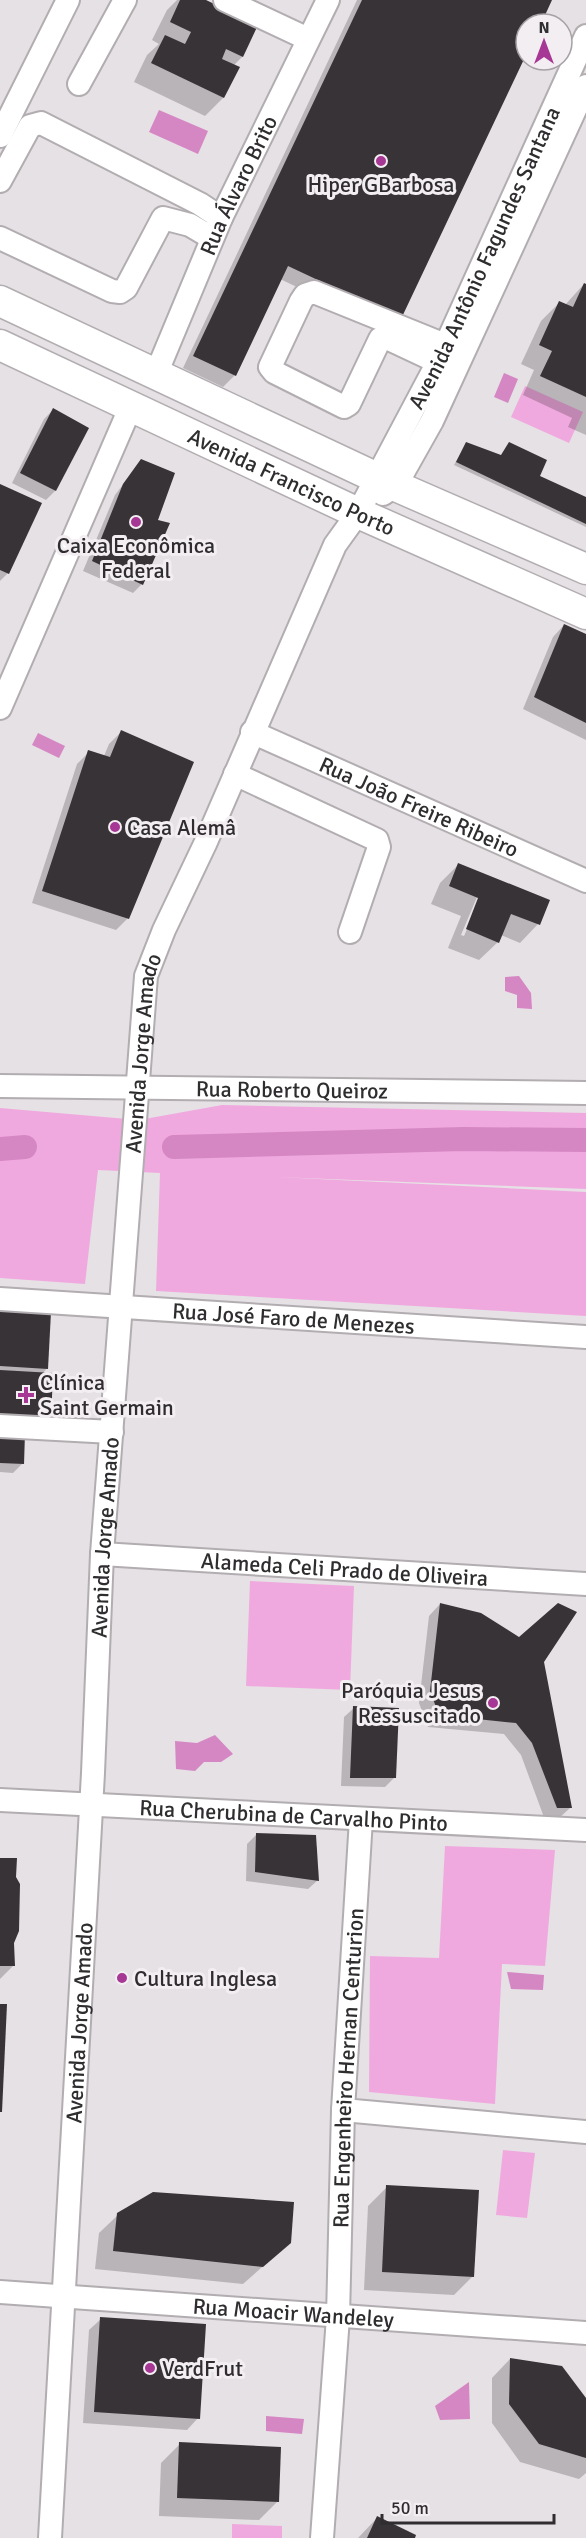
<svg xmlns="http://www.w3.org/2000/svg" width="586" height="2538" viewBox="0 0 586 2538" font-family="Signika,sans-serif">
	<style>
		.green { fill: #f0a9df }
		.water { fill: #d587c4 }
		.shadow { fill: #0003; fill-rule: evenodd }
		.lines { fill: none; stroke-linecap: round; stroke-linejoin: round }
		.canal { stroke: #d587c4; stroke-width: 24 }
		.building { fill: #373336 }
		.minor-casing { stroke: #b2adb0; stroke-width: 26 }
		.major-casing { stroke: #b2adb0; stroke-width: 33 }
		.minor { stroke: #fff; stroke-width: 22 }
		.major { stroke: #fff; stroke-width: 30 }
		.poi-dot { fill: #a63794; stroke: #f3eef2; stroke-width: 2 }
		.labels { text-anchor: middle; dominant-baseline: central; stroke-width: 6; stroke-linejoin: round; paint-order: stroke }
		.poi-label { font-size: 22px; fill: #2f2d2f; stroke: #f3eef2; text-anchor: start }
		.street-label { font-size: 22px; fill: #2f2d2f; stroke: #f3eef2 }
	</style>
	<rect width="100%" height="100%" fill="#e6e1e5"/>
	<g class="green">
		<path d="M525,386L583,412L569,443L511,417Z"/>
		<path d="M222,1105L586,1113V1189L276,1177L586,1192V1316L156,1291L160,1173L98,1170L85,1284L0,1278V1108L139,1120Z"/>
		<path d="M250,1581L354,1586L350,1690L246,1686Z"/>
		<path d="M445,1846L555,1850L545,1966L502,1964L495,2104L369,2092L370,1956L439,1958Z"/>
		<path d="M503,2150L535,2153L527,2218L496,2215Z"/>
		<path d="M232,2524L282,2526V2538H232Z"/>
	</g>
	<g class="water">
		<path d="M159,110L208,131L198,154L149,132Z"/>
		<path d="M504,373L518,379L508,403L494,397Z"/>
		<path d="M38,733L65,746L59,758L32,745Z"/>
		<path d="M519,976L531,993L532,1009L517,1008V995L505,991V977Z"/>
		<path d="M215,1735L233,1754L221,1762H204L195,1771L176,1769L175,1741L197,1743Z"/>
		<path d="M507,1972L544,1975L543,1990L511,1989Z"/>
		<path d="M469,2382L470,2419L440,2420L435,2406Z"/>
		<path d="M266,2416L304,2419L302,2434L266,2431Z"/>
	</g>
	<g class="shadow">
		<path d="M177,0H202L256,26L242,57L233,66L223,98L205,116L134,82L147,55L159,44L152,40L167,10Z"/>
		<path d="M357,0H551L539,24H526V52L388,330L280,279L235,375L223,387L183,368Z"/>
		<path d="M584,284L586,285V435L568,427L572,418L523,395L534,370L521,364L541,321L560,302L565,305Z"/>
		<path d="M53,410L87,428L55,491L46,500L12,483L44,419Z"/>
		<path d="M466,444L586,499V527L454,465Z"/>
		<path d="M141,461L142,584L133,593L83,571L115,495Z"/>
		<path d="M0,485L8,573L0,581Z"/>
		<path d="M564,625L586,636V740L523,709L553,637Z"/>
		<path d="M121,732L128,918L116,930L32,903L77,764L89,752L104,756L109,744Z"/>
		<path d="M459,864L538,924L520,943L501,935L498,942L479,960L448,948L461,916L431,904L440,883ZM477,897H481L464,936L461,935Z"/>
		<path d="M0,1312L47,1368L0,1427Z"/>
		<path d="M0,1434L23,1463L13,1473L0,1472Z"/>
		<path d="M440,1604L542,1662L570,1808L558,1819L545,1820L521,1755L504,1734L428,1727L419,1703L429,1616Z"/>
		<path d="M354,1708L394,1778L385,1787L341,1786L344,1717Z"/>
		<path d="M256,1835L318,1880L308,1889L246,1881L247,1844Z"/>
		<path d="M0,1859L13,1966L0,1979Z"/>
		<path d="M387,2187L473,2276L454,2295L364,2290L368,2206Z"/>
		<path d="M118,2215L290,2242L243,2284L95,2269L99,2233Z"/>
		<path d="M101,2319L198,2418L187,2430L83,2423L89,2330Z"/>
		<path d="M510,2359L586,2400V2473L579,2479L520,2462L492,2423V2378Z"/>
		<path d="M180,2444L277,2502L259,2520L159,2516L161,2463Z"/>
		<path d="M377,2518L413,2538H358Z"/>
	</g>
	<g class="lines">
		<g class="canal">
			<path d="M174,1147L463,1139L586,1140"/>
			<path d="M0,1149L25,1147"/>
		</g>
	</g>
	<g class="building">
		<path d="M180,0H206L258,25L243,57L226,49L222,59L240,67L224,98L151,63L165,35L185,44L191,32L170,22Z"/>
		<path d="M362,0H552L541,24H526V55L401,319L288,266L236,376L193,356Z"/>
		<path d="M584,283L586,284V397L540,376L552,351L539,345L559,301L573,307Z"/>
		<path d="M53,408L89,428L56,491L20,473Z"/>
		<path d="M466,442L501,455L509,442L547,460L540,476L586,497V524L456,462Z"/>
		<path d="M141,459L175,473L158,520L170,523L143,585L92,561L123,484Z"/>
		<path d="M0,484L42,503L9,574L0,570Z"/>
		<path d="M564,624L586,634V723L534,697Z"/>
		<path d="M121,730L194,762L129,919L42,891L88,750L110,757Z"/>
		<path d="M458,863L550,900L540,925L511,914L499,943L466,929L478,898L449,886Z"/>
		<path d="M0,1310L51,1312L48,1369L0,1366Z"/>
		<path d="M0,1370L53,1373L51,1420L0,1417Z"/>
		<path d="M0,1432L25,1433L24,1464L0,1463Z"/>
		<path d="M440,1603L481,1613L519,1637L558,1603L577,1612L544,1662L572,1808H557L532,1743L516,1723L439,1715L430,1691Z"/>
		<path d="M353,1706L399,1708L396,1778H350Z"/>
		<path d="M256,1833L316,1835L319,1881L255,1872Z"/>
		<path d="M0,1858H17L16,1877L20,1884L19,1931L14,1943L15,1966H0Z"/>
		<path d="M0,2004H7L2,2112H0Z"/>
		<path d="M386,2185L479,2190L474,2277L382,2272Z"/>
		<path d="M153,2192L294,2202L291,2243L263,2267L113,2251L117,2213Z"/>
		<path d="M100,2317L206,2324L200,2419L94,2412Z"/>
		<path d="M510,2358L562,2366L586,2398V2458L539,2444L509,2404Z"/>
		<path d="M179,2442L281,2447L279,2502L177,2498Z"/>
		<path d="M377,2516L416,2535L415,2538H367Z"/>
	</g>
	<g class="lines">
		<g class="minor-casing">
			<g id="minor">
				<path d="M225,0L308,39"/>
				<path d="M79,84L125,0"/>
				<path d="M0,136L68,0"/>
				<path d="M0,181L30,126L41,123L200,204L221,218"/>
				<path d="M0,238L112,291L120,292L126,288L163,218L190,225L212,238"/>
				<path d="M438,362L389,339H380L349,404L344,407L274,372L270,367L301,301L305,295L314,292L445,345"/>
				<path id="s1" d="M156,374L221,218L328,0"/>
				<path d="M383,494L396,485L432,421L586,86"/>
				<path d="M0,708L131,406"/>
				<path id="s2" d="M252,732L586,881"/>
				<path d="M235,774L377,840L379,847L350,932"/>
				<path id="s3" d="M0,1086L586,1093"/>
				<path id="s4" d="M0,1299L586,1337"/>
				<path d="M0,1426L112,1432"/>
				<path id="s5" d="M102,1554L586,1584"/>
				<path id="s6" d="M0,1800L586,1830"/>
				<path d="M343,2110L586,2132"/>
				<path id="s7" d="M0,2292L586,2333"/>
				<path id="s8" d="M50,2538L93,1773L102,1554L146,976L164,930L205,844L335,545L358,513L438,362L586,36"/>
				<path id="s9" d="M322,2538L338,2317L343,2110L361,1819"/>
			</g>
		</g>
		<g class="major-casing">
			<g id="major">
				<path d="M0,301L375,477L586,569"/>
				<path id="s10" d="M0,345L358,513L586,614"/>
			</g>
		</g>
		<use href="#minor" class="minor"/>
		<use href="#major" class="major"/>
	</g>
	<g class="poi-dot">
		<circle cx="381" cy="161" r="6"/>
		<circle cx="136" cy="522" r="6"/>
		<circle cx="115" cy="827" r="6"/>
		<path d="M23 1386h6v6h6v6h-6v6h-6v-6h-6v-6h6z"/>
		<circle cx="493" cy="1703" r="6"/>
		<circle cx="122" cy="1978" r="6"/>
		<circle cx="150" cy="2368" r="6"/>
	</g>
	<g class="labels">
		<g class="poi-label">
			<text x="381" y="184" text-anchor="middle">Hiper GBarbosa</text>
			<text x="136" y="545" text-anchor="middle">Caixa Econômica<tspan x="136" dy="25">Federal</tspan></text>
			<text x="127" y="827">Casa Alemâ</text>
			<text x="40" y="1382">Clínica<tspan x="40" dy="25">Saint Germain</tspan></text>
			<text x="481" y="1690" text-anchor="end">Paróquia Jesus<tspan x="481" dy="25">Ressuscitado</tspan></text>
			<text x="134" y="1978">Cultura Inglesa</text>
			<text x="162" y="2368">VerdFrut</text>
		</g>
		<g class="street-label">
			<text stroke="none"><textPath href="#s1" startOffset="206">Rua Álvaro Brito</textPath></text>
			<text stroke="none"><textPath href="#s8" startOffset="2360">Avenida Antônio Fagundes Santana</textPath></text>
			<text stroke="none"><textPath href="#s10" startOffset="322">Avenida Francisco Porto</textPath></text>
			<text stroke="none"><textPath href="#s2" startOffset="183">Rua João Freire Ribeiro</textPath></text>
			<text stroke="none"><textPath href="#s8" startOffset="1488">Avenida Jorge Amado</textPath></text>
			<text stroke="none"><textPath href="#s3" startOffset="292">Rua Roberto Queiroz</textPath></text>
			<text stroke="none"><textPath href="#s4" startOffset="294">Rua José Faro de Menezes</textPath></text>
			<text stroke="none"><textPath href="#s8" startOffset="1002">Avenida Jorge Amado</textPath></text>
			<text stroke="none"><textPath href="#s5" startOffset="243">Alameda Celi Prado de Oliveira</textPath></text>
			<text stroke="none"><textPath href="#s6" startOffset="294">Rua Cherubina de Carvalho Pinto</textPath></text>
			<text stroke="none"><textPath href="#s8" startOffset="516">Avenida Jorge Amado</textPath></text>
			<text stroke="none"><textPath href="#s9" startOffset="471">Rua Engenheiro Hernan Centurion</textPath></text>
			<text stroke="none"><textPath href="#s7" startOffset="294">Rua Moacir Wandeley</textPath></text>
		</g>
	</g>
	<g transform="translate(544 42)"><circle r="28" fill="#f3eef2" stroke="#a5a1a4" stroke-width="1.5"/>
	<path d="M0-4.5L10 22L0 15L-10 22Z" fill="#a63794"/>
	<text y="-9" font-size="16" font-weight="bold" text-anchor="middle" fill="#2f2d2f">N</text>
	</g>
	<path d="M382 2514v9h172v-9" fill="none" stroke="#2f2d2f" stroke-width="3"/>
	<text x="391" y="2514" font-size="18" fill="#2f2d2f" stroke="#f3eef2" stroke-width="4.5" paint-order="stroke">50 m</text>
</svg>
